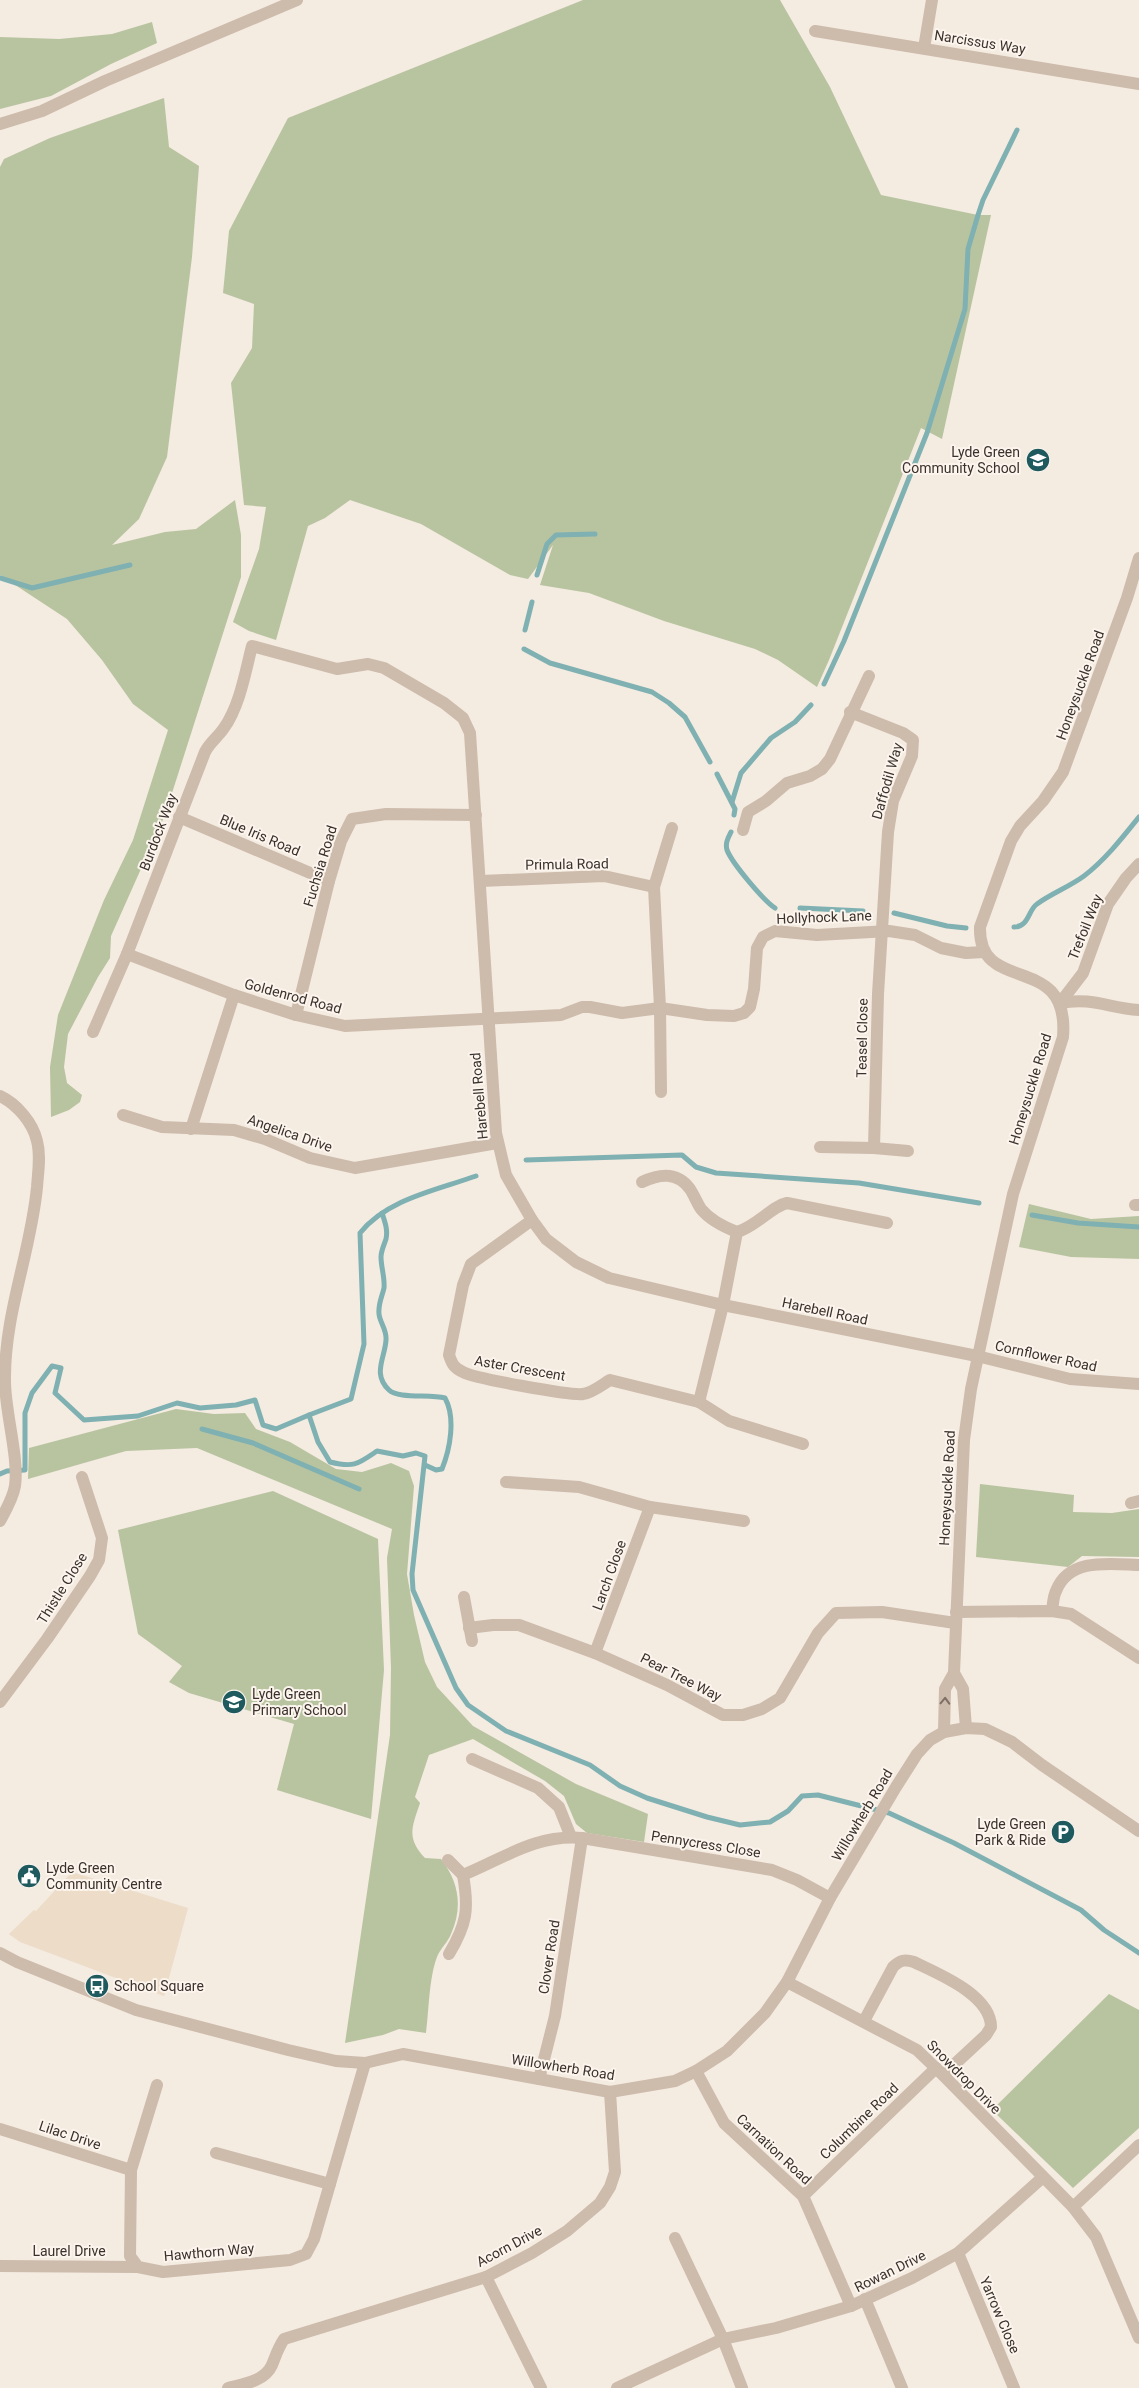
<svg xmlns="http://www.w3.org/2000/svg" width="1139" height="2388" viewBox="0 0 1139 2388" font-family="Roboto,sans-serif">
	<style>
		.green { fill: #b8c4a0 }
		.plaza { fill: #ecdcc8 }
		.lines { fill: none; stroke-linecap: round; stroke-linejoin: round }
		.stream { stroke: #7fb0b2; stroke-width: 5 }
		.minor { stroke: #cdbbac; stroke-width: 12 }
		.oneway { stroke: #7d6f65 }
		.labels { text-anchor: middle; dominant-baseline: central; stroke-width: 4; stroke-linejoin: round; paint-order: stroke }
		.street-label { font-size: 14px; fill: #3b302b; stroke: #fbf5ee }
		.poi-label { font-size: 14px; fill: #3b302b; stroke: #fbf5ee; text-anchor: start }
	</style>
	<rect width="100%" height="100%" fill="#f4ebe1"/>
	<g class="green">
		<path d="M583,0H780L830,87L881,195L978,215H991L942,439L921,428L829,660L817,687L778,660L755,649L664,621L589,593L540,585L553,545L528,579L510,575L421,524L350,500L325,518L308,526L276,640L249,631L233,622L259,549L266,507L244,505L231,383L252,348L254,304L223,293L229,231L288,118Z"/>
		<path d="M152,22L157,43L111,64L51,96L0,109V37L59,39L112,34Z"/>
		<path d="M164,98L169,147L199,166L192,257L167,457L139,519L112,545L165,532L196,529L235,500L241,535V577L165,815L111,936L110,958L98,977L68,1034L64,1067L67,1083L82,1095L80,1102L69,1110L51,1117L50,1067L58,1015L104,900L133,840L168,730L133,704L102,660L67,619L0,575V167L4,159L50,138Z"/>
		<path d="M1029,1204L1091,1219L1139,1216V1259L1071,1257L1019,1247Z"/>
		<path d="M176,1409L214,1414L245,1413L256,1429L290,1442L336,1469L362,1472L391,1463L409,1471L414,1486L407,1574L414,1615L425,1662L437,1687L473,1726L576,1784L648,1814L644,1842L587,1833L576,1824L564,1796L545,1781L473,1739L429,1755L415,1797L420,1803C412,1827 406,1838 425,1858L441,1859C459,1882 463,1907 451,1934C448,1942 440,1949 437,1957C429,1978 429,2010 426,2033L399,2029L383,2035L345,2043L390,1735L391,1668L387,1558L392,1529L197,1448L126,1451L28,1479L29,1448Z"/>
		<path d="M980,1484L1074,1495L1073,1512L1112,1513L1139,1509V1557L1082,1556L1068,1567L976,1557Z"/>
		<path d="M273,1491L378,1539L384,1670L371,1819L277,1790L294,1724L189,1693L169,1682L182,1666L138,1634L118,1530Z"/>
		<path d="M1109,1994L1139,2010V2128L1073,2188L992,2110Z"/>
	</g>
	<path class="plaza" d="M72,1872L188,1908L164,1996L20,1942L9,1934L34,1910L36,1911Z"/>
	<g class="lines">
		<g class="stream">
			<path d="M537,575L547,544L556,535L595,534"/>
			<path d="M0,578L32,588L130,565"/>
			<path d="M525,630L532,602"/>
			<path d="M524,649L550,663L652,692L669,703L685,717L710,762"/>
			<path d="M824,684L844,641L927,433L965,309L968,249L978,215L983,200L1017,130"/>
			<path d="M717,774L735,809L734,815"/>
			<path d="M732,802L741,773L771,738L795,722L811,705"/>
			<path d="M731,832C728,838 725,843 727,850C732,863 763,900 775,908"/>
			<path d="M800,908L863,911"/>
			<path d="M894,913L947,926L966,928"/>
			<path d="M1014,927C1029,927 1028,910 1037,904C1052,893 1069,887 1084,876C1105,860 1123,837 1139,817"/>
			<path d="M526,1160L682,1155L696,1167L716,1173L859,1183L979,1203"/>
			<path d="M382,1213C385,1222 388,1230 386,1239C384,1245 381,1251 381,1257C381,1267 385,1278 384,1288C382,1297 378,1304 379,1314C380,1323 387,1330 386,1340C385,1358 372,1374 389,1390C398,1399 430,1394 445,1398C456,1418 450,1449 442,1469L436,1470L425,1465"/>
			<path d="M1032,1215L1078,1223L1139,1227"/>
			<path d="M309,1415L351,1399L364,1344L360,1233C387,1199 437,1190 476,1176"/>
			<path d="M202,1429L253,1443L359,1489"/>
			<path d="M0,1474L7,1471L25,1470V1413L32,1393L52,1366L61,1368L55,1393L84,1420L138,1416L177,1403L200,1408L236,1405L255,1400L263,1425L276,1429L309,1415L318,1442L330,1462C354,1468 358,1464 377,1451L403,1456L416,1453L425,1456L412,1574L413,1590L456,1688L468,1705L506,1731L590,1765L620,1786L647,1798L707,1817L740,1825L770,1822L788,1811L802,1796L818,1795L889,1813L954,1843L1081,1910L1104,1930L1139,1953"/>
		</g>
		<g class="minor">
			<path d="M815,31L1139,84"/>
			<path d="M924,48L932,0"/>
			<path d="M0,124L42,111L105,81L297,0"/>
			<path d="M850,712L903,733L913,740L912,756L893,801L888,832L878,994L874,1148"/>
			<path d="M179,817L329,881"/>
			<path d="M743,830L748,812L766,801L787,783L810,776L822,769L830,759L869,676"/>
			<path d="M481,881L604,876L654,887"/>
			<path d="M127,954L234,995L296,1015L345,1026L561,1015L582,1007H590L622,1013L660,1008L707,1015L734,1016L744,1013L750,1007L754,989L757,948L763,937L775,931L817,935L889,931L915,935L941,948L966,953L984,952"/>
			<path d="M1060,1003L1083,973L1108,904L1126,878L1139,864"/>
			<path d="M1060,1003C1093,997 1108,1008 1139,1010"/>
			<path d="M296,1015L329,881L341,841L352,819L386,814L476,815"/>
			<path d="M93,1032L127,954L205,752C210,742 218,737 224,728C240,705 245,673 252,646L337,669L368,664L384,668L444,703L463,718L470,733L496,1133L506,1175L532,1220L546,1239L576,1262L609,1278L723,1305L977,1356L1070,1379L1139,1384"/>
			<path d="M661,1092L660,1008L654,887L672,828"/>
			<path d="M0,1096C17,1104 33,1123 37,1141C41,1156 38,1172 37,1187C31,1252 4,1314 5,1381C5,1412 19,1457 15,1486C13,1498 6,1510 0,1521"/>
			<path d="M123,1115L162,1127L234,1130L265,1139L310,1158L355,1168L497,1143"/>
			<path d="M191,1129L234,995"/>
			<path d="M820,1147L874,1148L908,1151"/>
			<path d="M642,1182C659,1174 677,1171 690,1189C694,1195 697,1203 701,1209C710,1220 724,1227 737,1232"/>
			<path d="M1135,1205H1139"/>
			<path d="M532,1220L471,1264L463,1285L449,1355C452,1364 454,1368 463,1372C472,1378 573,1396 583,1394C592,1393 603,1384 610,1380L699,1402"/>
			<path d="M803,1444L729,1421L699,1402L723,1305L737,1232C757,1226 772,1206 787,1203L887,1223"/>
			<path d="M506,1482L579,1487L650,1507L744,1521"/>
			<path d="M1131,1503L1139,1501"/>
			<path d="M464,1597L472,1641"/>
			<path d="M1052,1611C1053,1605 1053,1597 1056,1591C1069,1557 1111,1564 1139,1565"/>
			<path d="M956,1612L1052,1611L1071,1614L1139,1658"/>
			<path d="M469,1628L493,1625H519L595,1653L667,1685L723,1715H743L762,1709L780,1698L818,1633L836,1613L882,1612L955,1623"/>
			<path d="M595,1653L650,1507"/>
			<path d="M0,1702L47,1639L90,1576L99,1560L102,1538L82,1477"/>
			<path d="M966,1728L963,1689L954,1673L964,1440L971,1389L1013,1194L1063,1037C1070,950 978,997 980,927L1011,841L1020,826L1043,801L1063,772L1127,598L1139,558"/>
			<path d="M944,1732L945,1689L954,1673"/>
			<path d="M472,1759L538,1788L559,1807L571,1837"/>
			<path d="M448,1860L463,1875"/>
			<path d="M0,1953L17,1962L136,2010L288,2050L336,2061L365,2063L403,2054L610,2092L675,2081L696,2071L727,2051L765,2013L787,1982L830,1898L896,1787L917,1754L930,1740L944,1732L966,1728L985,1729L1012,1742L1042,1765L1139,1831"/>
			<path d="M449,1954C467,1924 469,1909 463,1875C504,1858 537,1834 582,1838L772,1870L797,1880L830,1898"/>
			<path d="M787,1982L917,2050L943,2075L1073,2207L1096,2237L1139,2338"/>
			<path d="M864,2021L893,1967C900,1960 905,1959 914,1962C939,1974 991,1995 991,2027L986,2035L943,2075"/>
			<path d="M696,2071L724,2123L803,2196L851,2306"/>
			<path d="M539,2079L555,2016L582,1838"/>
			<path d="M157,2085L131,2170L130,2256L138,2267L163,2272L290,2260L306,2254L314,2239L365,2063"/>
			<path d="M0,2129L131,2170"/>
			<path d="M216,2153L330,2184"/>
			<path d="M803,2196L936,2068"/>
			<path d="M1073,2207L1139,2145"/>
			<path d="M675,2238L723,2339L742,2388"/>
			<path d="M958,2253L1014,2388"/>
			<path d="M0,2266L138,2267"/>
			<path d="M486,2277L541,2388"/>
			<path d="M865,2299L902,2388"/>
			<path d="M228,2388C244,2384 265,2381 272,2365C276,2355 278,2348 284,2339L486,2277L532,2253L567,2231L600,2203L610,2187L615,2172L610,2092"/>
			<path d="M617,2388L723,2339L776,2328L851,2306L912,2278L958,2253L1042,2178"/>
		</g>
	</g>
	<defs><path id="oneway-chevron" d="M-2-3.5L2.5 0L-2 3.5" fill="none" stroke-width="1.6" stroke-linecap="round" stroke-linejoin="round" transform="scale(1.25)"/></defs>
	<use class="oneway" href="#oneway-chevron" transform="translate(945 1701) rotate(-88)"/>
	<defs>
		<g id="school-disc" transform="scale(1.25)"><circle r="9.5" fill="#1f5a5e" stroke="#fbf5ee"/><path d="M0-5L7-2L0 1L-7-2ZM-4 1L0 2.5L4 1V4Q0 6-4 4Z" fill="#fff"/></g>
		<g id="parking-disc" transform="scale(1.25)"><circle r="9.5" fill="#1f5a5e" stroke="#fbf5ee"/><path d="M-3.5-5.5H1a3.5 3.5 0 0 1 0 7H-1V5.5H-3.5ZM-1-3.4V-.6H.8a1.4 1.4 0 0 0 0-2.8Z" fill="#fff"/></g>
		<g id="civic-disc" transform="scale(1.25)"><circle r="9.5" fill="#1f5a5e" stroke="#fbf5ee"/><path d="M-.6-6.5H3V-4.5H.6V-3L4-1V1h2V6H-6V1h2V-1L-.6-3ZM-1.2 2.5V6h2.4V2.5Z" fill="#fff"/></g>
		<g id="bus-disc" transform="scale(1.25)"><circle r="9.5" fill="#1f5a5e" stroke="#fbf5ee"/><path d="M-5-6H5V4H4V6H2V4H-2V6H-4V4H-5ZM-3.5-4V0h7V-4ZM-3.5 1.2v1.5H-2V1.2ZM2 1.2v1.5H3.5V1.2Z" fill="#fff"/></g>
	</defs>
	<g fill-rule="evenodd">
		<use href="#school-disc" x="1038" y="460"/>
		<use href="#school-disc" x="234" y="1702"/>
		<use href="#parking-disc" x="1063" y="1832"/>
		<use href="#civic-disc" x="29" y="1876"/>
		<use href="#bus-disc" x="97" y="1986"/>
	</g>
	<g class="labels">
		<g class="street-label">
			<text transform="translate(980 42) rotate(9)">Narcissus Way</text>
			<text transform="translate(1080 685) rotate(-70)">Honeysuckle Road</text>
			<text transform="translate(887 781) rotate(-74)">Daffodil Way</text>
			<text transform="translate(158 832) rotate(-69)">Burdock Way</text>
			<text transform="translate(260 835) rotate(23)">Blue Iris Road</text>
			<text transform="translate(567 864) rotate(-1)">Primula Road</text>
			<text transform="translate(320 866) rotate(-73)">Fuchsia Road</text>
			<text transform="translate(824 917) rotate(-2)">Hollyhock Lane</text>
			<text transform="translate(1085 927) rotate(-68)">Trefoil Way</text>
			<text transform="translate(293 996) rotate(15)">Goldenrod Road</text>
			<text transform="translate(862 1038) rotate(-89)">Teasel Close</text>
			<text transform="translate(1030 1089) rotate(-73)">Honeysuckle Road</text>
			<text transform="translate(479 1096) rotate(-95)">Harebell Road</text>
			<text transform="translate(290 1133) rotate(19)">Angelica Drive</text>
			<text transform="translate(825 1311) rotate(12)">Harebell Road</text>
			<text transform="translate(1046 1356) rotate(12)">Cornflower Road</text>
			<text transform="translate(520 1368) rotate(10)">Aster Crescent</text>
			<text transform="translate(947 1488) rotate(-87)">Honeysuckle Road</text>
			<text transform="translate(609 1575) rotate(-70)">Larch Close</text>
			<text transform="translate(62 1588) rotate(-58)">Thistle Close</text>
			<text transform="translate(681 1677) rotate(27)">Pear Tree Way</text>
			<text transform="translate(862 1815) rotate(-59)">Willowherb Road</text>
			<text transform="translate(706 1844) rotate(9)">Pennycress Close</text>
			<text transform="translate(549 1957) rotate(-81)">Clover Road</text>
			<text transform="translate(563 2067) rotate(9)">Willowherb Road</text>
			<text transform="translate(964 2077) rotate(45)">Snowdrop Drive</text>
			<text transform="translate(859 2121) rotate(-44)">Columbine Road</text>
			<text transform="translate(70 2135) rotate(18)">Lilac Drive</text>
			<text transform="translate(774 2149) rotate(43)">Carnation Road</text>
			<text transform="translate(509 2246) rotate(-28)">Acorn Drive</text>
			<text x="69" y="2251">Laurel Drive</text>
			<text transform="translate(209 2252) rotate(-5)">Hawthorn Way</text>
			<text transform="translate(890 2271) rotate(-26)">Rowan Drive</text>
			<text transform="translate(1000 2315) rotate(67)">Yarrow Close</text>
		</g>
		<g class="poi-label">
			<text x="1020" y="452" text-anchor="end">Lyde Green<tspan x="1020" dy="16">Community School</tspan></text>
			<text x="252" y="1694">Lyde Green<tspan x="252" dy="16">Primary School</tspan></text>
			<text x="1046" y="1824" text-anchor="end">Lyde Green<tspan x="1046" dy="16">Park &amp; Ride</tspan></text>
			<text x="46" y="1868">Lyde Green<tspan x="46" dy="16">Community Centre</tspan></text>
			<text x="114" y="1986">School Square</text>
		</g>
	</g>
</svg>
